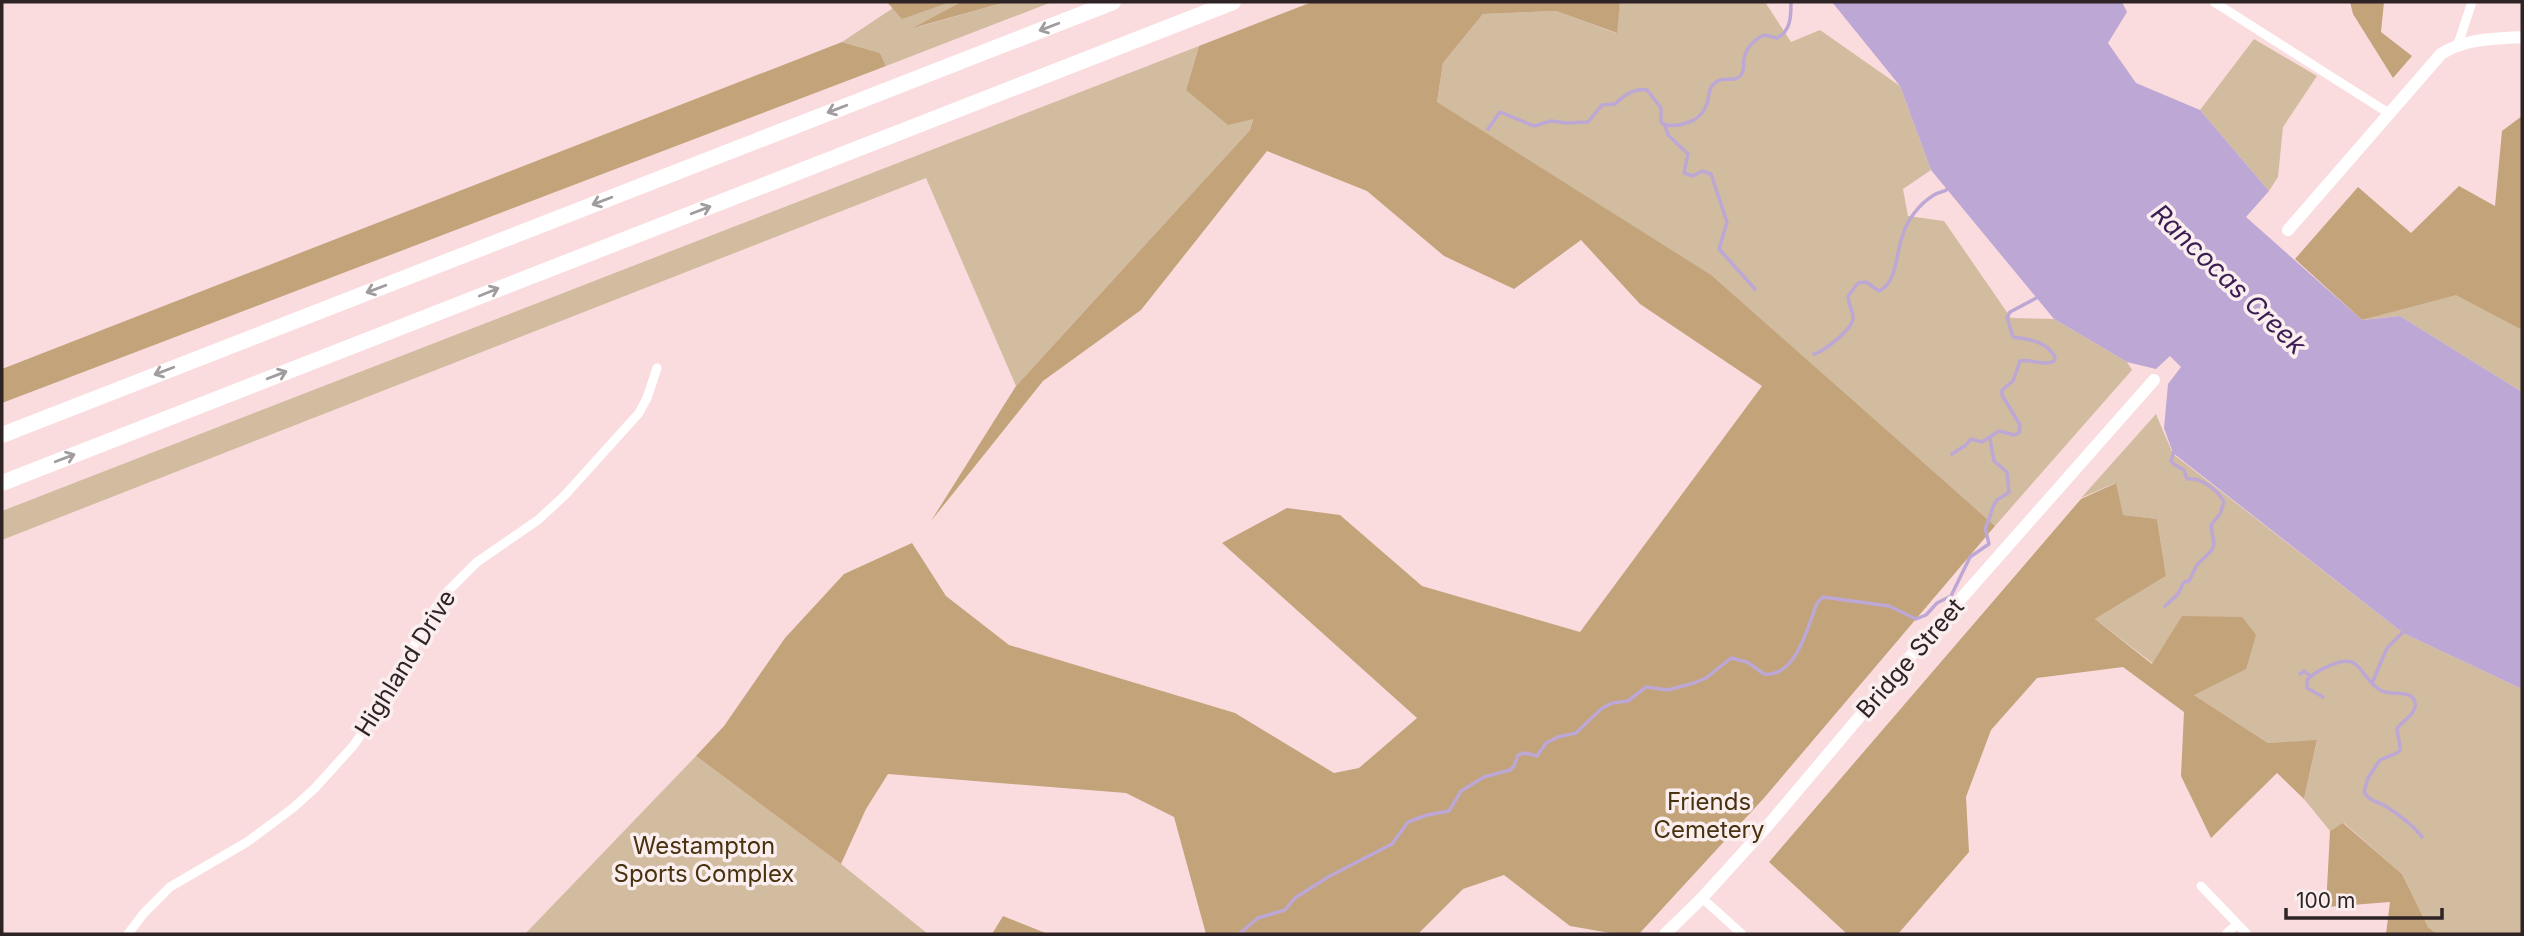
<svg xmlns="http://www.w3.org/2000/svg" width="2524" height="936" viewBox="0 0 2524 936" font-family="Inter,sans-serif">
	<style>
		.green { fill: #d2bca0 }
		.forest { fill: #c3a37a }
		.water { fill: #bda7d4 }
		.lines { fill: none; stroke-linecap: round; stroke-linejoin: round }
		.stream { stroke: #bda7d4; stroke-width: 3.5 }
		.street { stroke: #fff; stroke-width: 9 }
		.secondary { stroke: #fff; stroke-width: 12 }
		.highway { stroke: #fff; stroke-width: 16 }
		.oneway { stroke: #a19c9d }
		.labels { text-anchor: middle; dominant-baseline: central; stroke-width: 7; stroke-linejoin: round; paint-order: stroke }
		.street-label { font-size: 24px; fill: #2e2325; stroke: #fbeeef }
		.park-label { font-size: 24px; fill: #493210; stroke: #fbeeef }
		.water-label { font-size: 26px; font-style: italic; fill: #3b1d54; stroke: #fbeeef }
	</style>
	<rect width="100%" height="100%" fill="#fadcdf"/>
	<g class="green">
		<path d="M902,2H961L918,27L1006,2H1052L886,66L880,53L842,42Z"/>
		<path d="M1620,2H1765L1791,42L1820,30L1900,86L1931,170L1903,189L1908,216L1944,221L2011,318L2054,319L2127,362L2132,370L1995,526L1920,461L1437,102L1443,63L1483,14L1556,11L1616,33Z"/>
		<path d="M2254,39L2317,76L2283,127L2278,177L2269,191L2200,110Z"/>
		<path d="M1199,46L1186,90L1253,118L1250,130L1016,386L926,178L2,540V511Z"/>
		<path d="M2456,294L2522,330V392L2400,316L2362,320Z"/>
		<path d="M2156,414L2173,454L2403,633L2522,689V934H2437L2428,927L2402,874L2344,823L2330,831L2304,799L2317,741L2268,743L2194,695L2095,619L2166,576L2157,519L2122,515L2115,483L2081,498Z"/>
		<path d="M696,756L841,864L928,934H525Z"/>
	</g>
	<g class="forest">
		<path d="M887,2H950L902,19Z"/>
		<path d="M961,2H1006L913,28Z"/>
		<path d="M1312,2H1620L1617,33L1556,11L1483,14L1443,63L1437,102L1711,275L1995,526L1764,798L1639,934H1616L1570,926L1504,875L1463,889L1418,934H1206L1174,817L1126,793L888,774L866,809L841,864L696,756L724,726L785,638L844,574L912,543L946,596L1009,645L1235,713L1334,773L1359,768L1417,718L1222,543L1287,508L1340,515L1422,586L1580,632L1762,386L1640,304L1581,240L1514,289L1444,256L1367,191L1267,151L1141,310L1043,381L931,521L1016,386L1250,130L1253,119L1228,125L1186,90L1199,46Z"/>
		<path d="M2350,2H2384L2381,32L2412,56L2393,78L2353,14Z"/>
		<path d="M842,42L880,53L886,66L2,403V369Z"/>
		<path d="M2522,116V330L2456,295L2362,320L2295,259L2358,187L2411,233L2459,186L2495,206L2502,131Z"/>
		<path d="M2116,483L2123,515L2157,519L2166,576L2095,619L2152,664L2182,616L2242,617L2256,635L2246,669L2194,695L2268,743L2317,740L2304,799L2277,773L2211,838L2181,776L2184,712L2123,667L2037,678L1991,730L1966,797L1969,852L1898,934H1847L1769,862L2081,499Z"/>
		<path d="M2343,823L2402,874L2428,927L2437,934H2386L2390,902L2326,907L2330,831Z"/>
		<path d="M1003,916L1048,934H992Z"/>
	</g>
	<path class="water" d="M1832,2H2122L2127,12L2108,43L2136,83L2200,110L2269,191L2246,217L2362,320L2400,316L2522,392V689L2403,633L2173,453L2164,428L2168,384L2181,367L2170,356L2156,369L2127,362L2054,319L1931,170L1900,86Z"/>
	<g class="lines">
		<g class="stream">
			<path d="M1665,125C1680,127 1700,122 1706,106C1710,98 1707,88 1716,82C1723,76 1735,83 1741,75C1745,70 1743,65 1744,59C1746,47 1754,40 1764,35L1777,38C1791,31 1791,16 1791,2"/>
			<path d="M1488,129L1500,112L1534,126L1551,121L1566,123L1588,122L1602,105L1615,104C1623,96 1635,87 1647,90L1661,108V122L1665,125L1668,135L1688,154L1684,173L1693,176L1702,171L1711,174L1727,222L1719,249L1755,289"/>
			<path d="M1814,354C1823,352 1853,329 1853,318C1853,310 1848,304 1848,296L1858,283L1866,282L1879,291C1897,283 1896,253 1902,237C1907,220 1919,204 1934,195C1940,191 1944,193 1949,188"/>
			<path d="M1952,454L1966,445L1971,439L1982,442L1999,431L2014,435L2019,433L2020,425L2002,395V390L2013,381L2020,361C2031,358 2043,367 2054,361L2055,357C2045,340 2030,340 2013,337L2007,317L2010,312L2038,297"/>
			<path d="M2165,606L2178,594L2184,582L2189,581L2197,565L2212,550L2214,544L2211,525L2220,514L2224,502C2217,489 2200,477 2187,479L2184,470L2175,465L2171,461L2174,451"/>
			<path d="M2300,674L2304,671L2310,676"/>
			<path d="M2372,683L2387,648L2405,630"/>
			<path d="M2323,697L2307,688V680C2314,672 2345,655 2355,664C2365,672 2369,685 2382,691C2392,696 2413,689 2415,703C2417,715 2402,720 2397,729C2401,758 2406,748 2380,760L2368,778L2364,792C2371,803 2378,801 2387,807C2399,815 2414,826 2422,837"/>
			<path d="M1239,934L1258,918L1285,910L1295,898L1328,877L1392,844L1408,822L1427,815L1449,811L1461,791L1484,777L1510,770L1514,766L1518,755L1525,753L1537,756L1546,743L1558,737L1576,733L1601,709L1612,703L1628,701L1646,687L1668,690L1694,683L1706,678L1731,658L1747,662L1764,674C1796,678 1808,626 1817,603L1823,597L1889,606L1916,619L1926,615L1937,603L1951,596L1970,557L1989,544L1985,528C1991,520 1990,507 1998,499C2002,497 2006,495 2009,492L2007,472L1994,461L1990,439"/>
		</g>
		<g class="street">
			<path d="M2214,2L2390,114"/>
			<path d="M2458,44L2472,2"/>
			<path d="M2201,886L2247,934"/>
			<path d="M1702,898L1742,934"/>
			<path d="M128,934L144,913L170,887L247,842L293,808L315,788L353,746L387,698L428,618L445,594L477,562L538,520L565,495L639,413L647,398L657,368"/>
			<path d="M2226,934L2236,925"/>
		</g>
		<g class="secondary">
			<path d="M2288,230L2441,54C2465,38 2494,39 2522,37"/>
			<path d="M1665,934L1702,898L1770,823L1914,652L2154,380"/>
		</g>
		<g class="highway">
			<path d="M2,435L1113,2"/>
			<path d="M2,483L1233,2"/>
		</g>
	</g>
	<defs><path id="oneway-shaft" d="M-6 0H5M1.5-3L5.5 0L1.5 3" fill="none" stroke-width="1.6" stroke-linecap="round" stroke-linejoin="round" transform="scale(1.75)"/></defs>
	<g class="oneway">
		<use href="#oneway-shaft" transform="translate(1049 27) rotate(159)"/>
		<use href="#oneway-shaft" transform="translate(837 109) rotate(159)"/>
		<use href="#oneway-shaft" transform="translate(602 201) rotate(159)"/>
		<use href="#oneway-shaft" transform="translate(701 210) rotate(-21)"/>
		<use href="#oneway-shaft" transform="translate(376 289) rotate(159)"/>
		<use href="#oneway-shaft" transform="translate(489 292) rotate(-22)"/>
		<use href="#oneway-shaft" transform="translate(164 371) rotate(159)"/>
		<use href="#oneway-shaft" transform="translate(277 375) rotate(-21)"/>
		<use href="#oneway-shaft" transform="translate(65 458) rotate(-21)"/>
	</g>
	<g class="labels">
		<g class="street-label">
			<text transform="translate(1910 658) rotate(-49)">Bridge Street</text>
			<text transform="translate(405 663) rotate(-58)">Highland Drive</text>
		</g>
		<g class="park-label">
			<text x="1709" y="801">Friends<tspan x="1709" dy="28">Cemetery</tspan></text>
			<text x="704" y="845">Westampton<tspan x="704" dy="28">Sports Complex</tspan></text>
		</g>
		<g class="water-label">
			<text transform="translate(2229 279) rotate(44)">Rancocas Creek</text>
		</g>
	</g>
	<rect width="2524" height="936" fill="none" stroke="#2e2325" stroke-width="7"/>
	<path d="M2286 908v10h156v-10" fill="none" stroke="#2e2325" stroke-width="3.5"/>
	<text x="2296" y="908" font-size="21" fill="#2e2325" stroke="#fbeeef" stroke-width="5" paint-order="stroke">100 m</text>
</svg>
